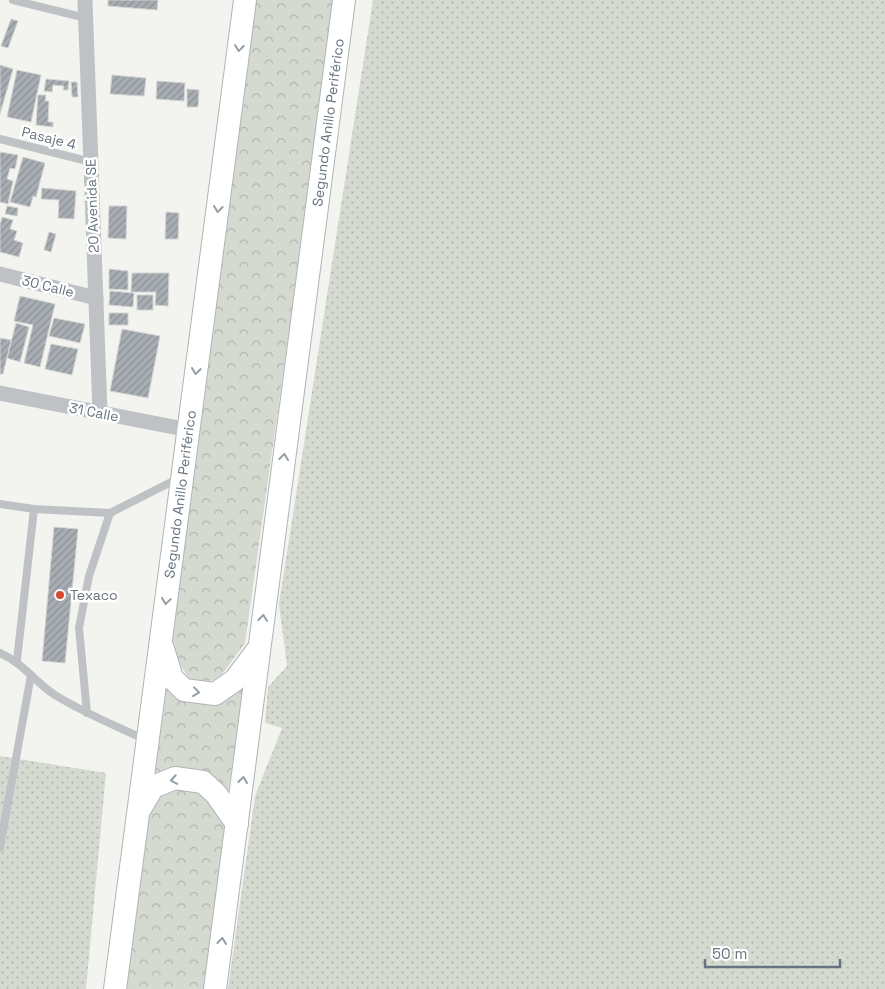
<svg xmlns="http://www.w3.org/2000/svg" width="885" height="989" viewBox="0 0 885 989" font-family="'Space Grotesk',sans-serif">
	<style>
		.grass { fill: url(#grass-dots) }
		.forest { fill: url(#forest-crowns) }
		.building { fill: url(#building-hatch); stroke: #d4d4d2 }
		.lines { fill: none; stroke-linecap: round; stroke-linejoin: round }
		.primary-casing { stroke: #b0b4b7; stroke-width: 24 }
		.lane { stroke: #bfc2c5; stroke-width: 8 }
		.street { stroke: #bfc2c5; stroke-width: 15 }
		.primary { stroke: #fff; stroke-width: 22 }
		.oneway { stroke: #939ea5 }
		.poi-dot { fill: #d34b30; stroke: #fff; stroke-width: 2 }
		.labels { text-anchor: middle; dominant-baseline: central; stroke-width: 5; stroke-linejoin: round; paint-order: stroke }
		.street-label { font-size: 14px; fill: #65747e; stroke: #fff }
		.poi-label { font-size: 14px; fill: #65747e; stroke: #fff; text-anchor: start }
	</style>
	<defs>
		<pattern id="grass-dots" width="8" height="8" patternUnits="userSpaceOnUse" patternTransform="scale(1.25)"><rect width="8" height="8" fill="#d5dad1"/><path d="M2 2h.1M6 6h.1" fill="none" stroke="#b0b5af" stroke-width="1.8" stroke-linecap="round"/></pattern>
		<pattern id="forest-crowns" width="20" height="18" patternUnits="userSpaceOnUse" patternTransform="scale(1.25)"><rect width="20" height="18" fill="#d5dad1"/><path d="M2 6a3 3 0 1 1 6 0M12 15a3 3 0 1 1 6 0" fill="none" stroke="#b0b5af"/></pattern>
		<pattern id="building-hatch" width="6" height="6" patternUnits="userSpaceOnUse" patternTransform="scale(1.25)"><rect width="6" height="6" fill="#a7adb2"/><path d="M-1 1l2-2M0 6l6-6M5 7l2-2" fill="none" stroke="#8c9196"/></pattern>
	</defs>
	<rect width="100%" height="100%" fill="#f3f3f0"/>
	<g class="grass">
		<path d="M373,0H885V989H228L255,796L282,728L265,723L268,687L287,666L279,604Z"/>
		<path d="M0,756L106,773L86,989H0Z"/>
	</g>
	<g class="forest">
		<path d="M250,0H336L245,643L218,680L191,682L168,645Z"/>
		<path d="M159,669L183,693L246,675L227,799L205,774L142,788Z"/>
		<path d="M201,785L228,823L208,989H117L153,790Z"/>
	</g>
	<g class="building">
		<path d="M108,0H158L157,10L108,6Z"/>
		<path d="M11,19L18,21L8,48L1,46Z"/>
		<path d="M0,65L13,69L0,114Z"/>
		<path d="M17,70L41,75L31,122L7,117Z"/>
		<path d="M112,75L146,78L144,96L110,94Z"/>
		<path d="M46,79L69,81L68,90H63L64,86L53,85L52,92L44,91Z"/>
		<path d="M157,81L185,83L184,101L156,99Z"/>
		<path d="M71,82H77L78,97H72Z"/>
		<path d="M187,89L199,90L198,107H187Z"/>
		<path d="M38,95H46L45,101H49L48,122H53V127L36,125Z"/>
		<path d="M0,152L18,155L15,169L10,168L7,179L13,181L8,204L0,202Z"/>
		<path d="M23,157L45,163L36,197L33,196L30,207L10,202Z"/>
		<path d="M42,188L76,191L74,219L58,218L59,200L41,199Z"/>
		<path d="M7,206L18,208L17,216L5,214Z"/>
		<path d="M109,206H127L126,239L108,238Z"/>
		<path d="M166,212L179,213L178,239H165Z"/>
		<path d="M2,217L13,220L10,229L17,231L14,240L23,243L19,257L0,252V225Z"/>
		<path d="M49,232L56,234L51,252L44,250Z"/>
		<path d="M109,269L128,271V290L109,289Z"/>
		<path d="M132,273H169L168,306L155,305L156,292H131Z"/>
		<path d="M110,291L134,293L133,307L109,305Z"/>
		<rect x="137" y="295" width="16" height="15"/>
		<path d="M20,296L55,304L40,367L24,363L33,325L14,321Z"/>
		<rect x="109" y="313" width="19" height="12"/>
		<path d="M54,318L85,324L80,343L49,336Z"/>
		<path d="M16,323L29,327L20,362L7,358Z"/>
		<path d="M122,329L160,336L148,398L110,391Z"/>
		<path d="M0,338L11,340L3,374H0Z"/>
		<path d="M51,344L78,349L72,375L45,369Z"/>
		<path d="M54,527L78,529L65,663L42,661Z"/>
	</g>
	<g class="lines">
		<g class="primary-casing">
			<g id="primary">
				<path d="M163,649L172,678L184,690L215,694L235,680L259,648"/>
				<path d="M140,809L153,787L175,778L203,782L216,794L237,824"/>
				<path id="s1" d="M115,989L245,0"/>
				<path id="s2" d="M215,989L344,0"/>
			</g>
		</g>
		<g class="lane">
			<path d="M13,0L86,18"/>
			<path d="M0,139L91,162"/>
			<path d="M0,504L34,509L110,513L179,478"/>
			<path d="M0,653C23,663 35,682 55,695C84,713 116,726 146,740"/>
			<path d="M17,660L34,509"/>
			<path d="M87,713L79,628L89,576L110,513"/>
			<path d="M0,847L31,675"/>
		</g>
		<g class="street">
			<path d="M85,0L100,413"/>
			<path d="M0,274L96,298"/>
			<path d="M0,393L189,430"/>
		</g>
		<use href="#primary" class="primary"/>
	</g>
	<defs><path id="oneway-chevron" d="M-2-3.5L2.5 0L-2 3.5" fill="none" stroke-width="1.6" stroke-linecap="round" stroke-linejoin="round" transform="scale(1.25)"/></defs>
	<g class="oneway">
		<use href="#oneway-chevron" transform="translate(239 48) rotate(97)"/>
		<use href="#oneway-chevron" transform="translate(218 209) rotate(97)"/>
		<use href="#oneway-chevron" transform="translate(196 371) rotate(97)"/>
		<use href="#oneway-chevron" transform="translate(284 457) rotate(-83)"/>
		<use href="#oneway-chevron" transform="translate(166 601) rotate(98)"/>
		<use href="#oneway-chevron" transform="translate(263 618) rotate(-83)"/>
		<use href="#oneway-chevron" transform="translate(196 692) rotate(7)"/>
		<use href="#oneway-chevron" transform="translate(174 780) rotate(170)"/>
		<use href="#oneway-chevron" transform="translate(243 780) rotate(-83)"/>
		<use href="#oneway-chevron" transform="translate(222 941) rotate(-83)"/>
	</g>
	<circle class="poi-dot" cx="60" cy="595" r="5"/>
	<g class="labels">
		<g class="street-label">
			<text stroke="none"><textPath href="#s2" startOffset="874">Segundo Anillo Periférico</textPath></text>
			<text transform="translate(49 138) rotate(14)">Pasaje 4</text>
			<text transform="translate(92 206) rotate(-92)">20 Avenida SE</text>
			<text transform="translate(48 286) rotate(14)">30 Calle</text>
			<text transform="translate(94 412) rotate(11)">31 Calle</text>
			<text stroke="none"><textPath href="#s1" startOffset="499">Segundo Anillo Periférico</textPath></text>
		</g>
		<g class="poi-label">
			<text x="70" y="595">Texaco</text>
		</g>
	</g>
	<path d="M705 959v8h135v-8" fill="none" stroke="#65747e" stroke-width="2.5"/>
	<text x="712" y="959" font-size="15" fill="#65747e" stroke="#ffffff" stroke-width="4" paint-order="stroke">50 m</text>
</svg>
